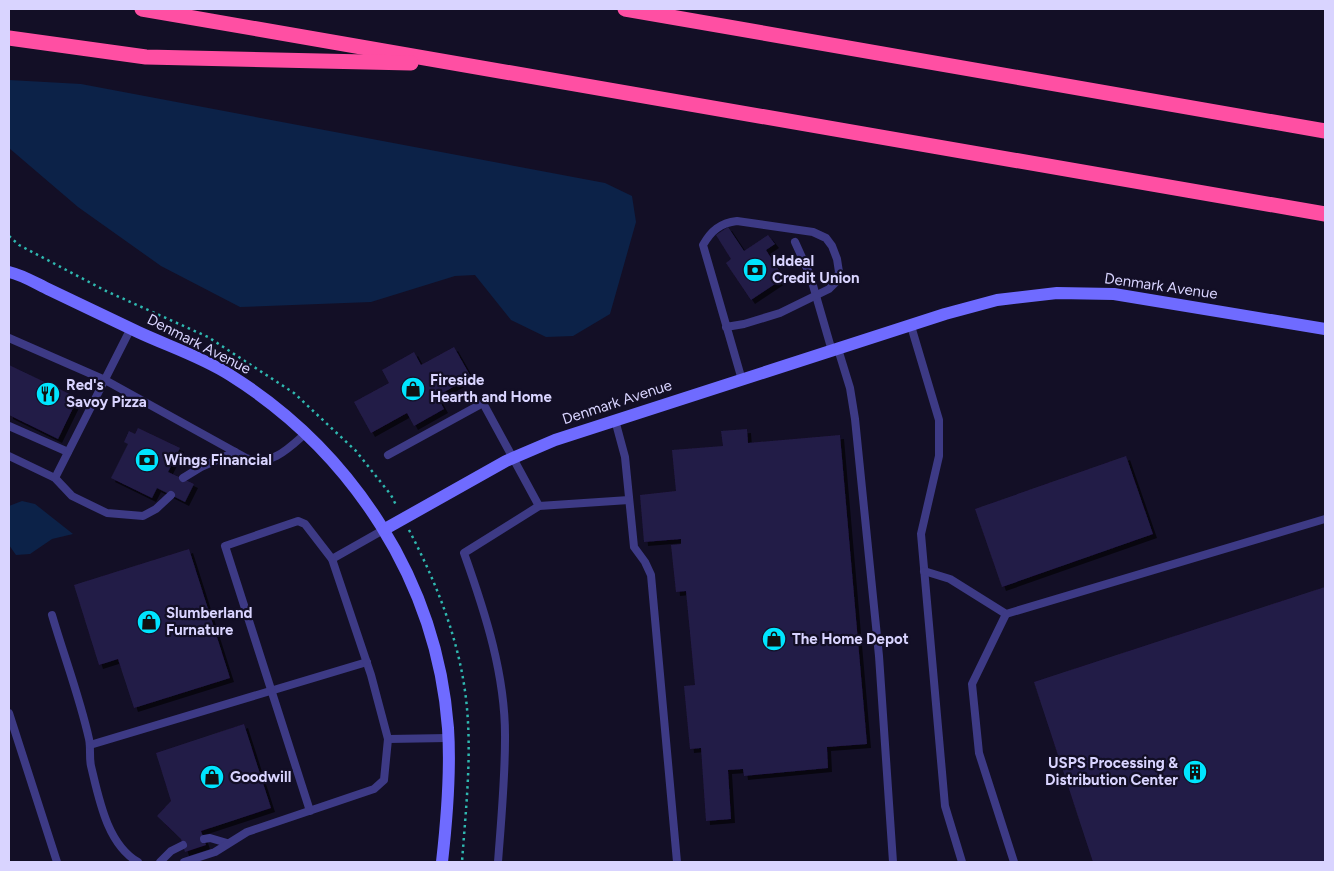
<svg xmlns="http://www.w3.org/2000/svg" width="1334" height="871" viewBox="0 0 1334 871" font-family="Figtree,sans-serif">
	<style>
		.water { fill: #0c2248 }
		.building { fill: #241b47; filter: url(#shadow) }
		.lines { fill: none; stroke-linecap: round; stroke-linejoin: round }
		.path { stroke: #2fb8b0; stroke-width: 2.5; stroke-dasharray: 2.5 4; stroke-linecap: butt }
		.lane { stroke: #3d3a85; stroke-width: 8 }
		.secondary { stroke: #6f6bff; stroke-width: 12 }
		.highway { stroke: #ff4fa3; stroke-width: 15 }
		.labels { text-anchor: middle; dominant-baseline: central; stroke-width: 4.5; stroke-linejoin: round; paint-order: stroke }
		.poi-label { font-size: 15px; font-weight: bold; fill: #d9d4ff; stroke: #130f26; text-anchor: start }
		.street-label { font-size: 15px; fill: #d9d4ff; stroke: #130f26 }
	</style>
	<defs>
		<filter id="shadow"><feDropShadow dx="4" dy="4" stdDeviation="0" flood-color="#0009"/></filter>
	</defs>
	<rect width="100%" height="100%" fill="#130f26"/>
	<g class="water">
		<path d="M9,80L81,84L605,183L632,196L636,222L610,314L573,336L546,337L511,320L475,275L455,276L371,302L240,307L161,266L78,207L9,148Z"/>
		<path d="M22,501L35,504L73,534L52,539L30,554L16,555L9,545V506Z"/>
	</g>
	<g class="building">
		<path d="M728,227L744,251L768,235L775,244L766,250L784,278L751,300L726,263L731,259L716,235Z"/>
		<path d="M454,347L471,377L437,396L444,409L414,426L407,413L371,433L354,402L389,383L382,370L414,352L421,365Z"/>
		<path d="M9,365L78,398L58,439L9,415Z"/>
		<path d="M138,428L180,448L168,472L194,484L185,502L157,488L152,498L111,478L128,444L124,442L129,431L135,434Z"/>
		<path d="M747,429L748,443L840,435L867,744L827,747L828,768L744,776L743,769L728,770L731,819L706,821L701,748L690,749L684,686L695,685L686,591L676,592L671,545L681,544V539L644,542L640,495L676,491L672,450L723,446L721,431Z"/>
		<path d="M1126,456L1153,534L1002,587L975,509Z"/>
		<path d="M189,549L230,678L134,708L118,659L99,665L74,585Z"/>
		<path d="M1325,587V862H1093L1034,682Z"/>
		<path d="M244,724L271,808L201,831L206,845L185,852L181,839L157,816L171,801L156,753Z"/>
	</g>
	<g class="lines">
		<g class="path">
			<path d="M9,236L19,245L106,291L208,337L294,393L356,451L391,495L397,507"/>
			<path d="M409,530C435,580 457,634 465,691C473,748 466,806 462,862"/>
		</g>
		<g class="lane">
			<path d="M795,242L810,275L832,351"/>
			<path d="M911,326L939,420V456L921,534L945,806L962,862"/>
			<path d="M726,327L744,324L780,313L829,289L836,282L839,272L837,259L832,246L826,238L813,232L737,221C720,223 711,231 703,245L742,380"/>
			<path d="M9,338L105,380L246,458C272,466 287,450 306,433"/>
			<path d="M838,349L850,388L855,419L879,656L893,862"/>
			<path d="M615,420L625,457L634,547L645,562L651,575L677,862"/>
			<path d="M9,426L68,452"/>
			<path d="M388,455L483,403L539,506"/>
			<path d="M9,456L55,478L72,496L107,513L143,516L156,509L171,495"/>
			<path d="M55,478L131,328"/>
			<path d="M183,478L201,467L235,452"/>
			<path d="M332,559L385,529"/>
			<path d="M924,571L950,579L1006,614L1325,519"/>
			<path d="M1006,614L972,684L979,753L1014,862"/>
			<path d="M52,615C64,656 80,698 89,739C91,748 89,757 91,766C99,799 107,844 138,862"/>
			<path d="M9,713L57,862"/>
			<path d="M388,739L448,738"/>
			<path d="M90,745L367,662"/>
			<path d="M204,839L210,838L227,843"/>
			<path d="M160,862L171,851L183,845"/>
			<path d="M184,862L215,852L247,832L374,789L384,780L388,739L371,675L332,559L305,524L298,521L225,546L310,811"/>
			<path d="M498,862C501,822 505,780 505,740C506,676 485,612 464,553L539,506L629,500"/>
		</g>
		<g class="secondary">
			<path d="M9,272C23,275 37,284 50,290C79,304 109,318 138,332C168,346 202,357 230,375C353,452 437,582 448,728C451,773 447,818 442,862"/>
			<path d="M385,529L506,461L555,440L945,314L997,300L1057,293L1114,294L1325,329"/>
		</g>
		<g class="highway">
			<path d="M142,9L1325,214"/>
			<path d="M625,9L1325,131"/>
			<path d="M9,38L146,57L411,63"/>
		</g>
	</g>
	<defs>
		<g id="bank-disc" transform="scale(1.25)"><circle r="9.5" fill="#00e5ff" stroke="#130f26"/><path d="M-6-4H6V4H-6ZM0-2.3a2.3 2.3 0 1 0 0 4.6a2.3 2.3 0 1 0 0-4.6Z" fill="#111"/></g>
		<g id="shop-disc" transform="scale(1.25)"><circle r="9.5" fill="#00e5ff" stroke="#130f26"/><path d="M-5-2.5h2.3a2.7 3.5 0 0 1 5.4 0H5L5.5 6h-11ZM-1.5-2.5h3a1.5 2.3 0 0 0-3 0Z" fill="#111"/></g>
		<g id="restaurant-disc" transform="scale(1.25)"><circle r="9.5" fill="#00e5ff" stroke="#130f26"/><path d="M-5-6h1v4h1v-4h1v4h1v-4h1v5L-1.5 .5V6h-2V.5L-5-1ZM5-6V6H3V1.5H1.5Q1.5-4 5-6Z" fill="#111"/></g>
		<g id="building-disc" transform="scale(1.25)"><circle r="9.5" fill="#00e5ff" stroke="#130f26"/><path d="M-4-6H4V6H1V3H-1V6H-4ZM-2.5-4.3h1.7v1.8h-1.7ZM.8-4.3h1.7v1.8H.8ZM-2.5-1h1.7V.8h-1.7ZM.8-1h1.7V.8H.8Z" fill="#111"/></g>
	</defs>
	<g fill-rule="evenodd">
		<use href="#bank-disc" x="755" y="270"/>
		<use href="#shop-disc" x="413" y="389"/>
		<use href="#restaurant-disc" x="48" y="394"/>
		<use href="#bank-disc" x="147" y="460"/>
		<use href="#shop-disc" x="149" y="622"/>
		<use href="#shop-disc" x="774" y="639"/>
		<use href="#building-disc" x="1195" y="772"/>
		<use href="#shop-disc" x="212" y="777"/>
	</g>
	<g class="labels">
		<g class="poi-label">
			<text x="772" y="261">Iddeal<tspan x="772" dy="17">Credit Union</tspan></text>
			<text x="430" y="380">Fireside<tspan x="430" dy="17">Hearth and Home</tspan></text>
			<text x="66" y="385">Red's<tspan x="66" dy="17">Savoy Pizza</tspan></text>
			<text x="164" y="460">Wings Financial</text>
			<text x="166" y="613">Slumberland<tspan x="166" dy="17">Furnature</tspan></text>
			<text x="792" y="639">The Home Depot</text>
			<text x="1178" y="763" text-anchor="end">USPS Processing &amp;<tspan x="1178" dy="17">Distribution Center</tspan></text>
			<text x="230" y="777">Goodwill</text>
		</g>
		<g class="street-label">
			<text transform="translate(1161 286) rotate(8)">Denmark Avenue</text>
			<text transform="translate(199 344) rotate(27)">Denmark Avenue</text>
			<text transform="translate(617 402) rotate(-18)">Denmark Avenue</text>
		</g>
	</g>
	<rect width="1334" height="871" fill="none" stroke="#d9d4ff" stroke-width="20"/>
</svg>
